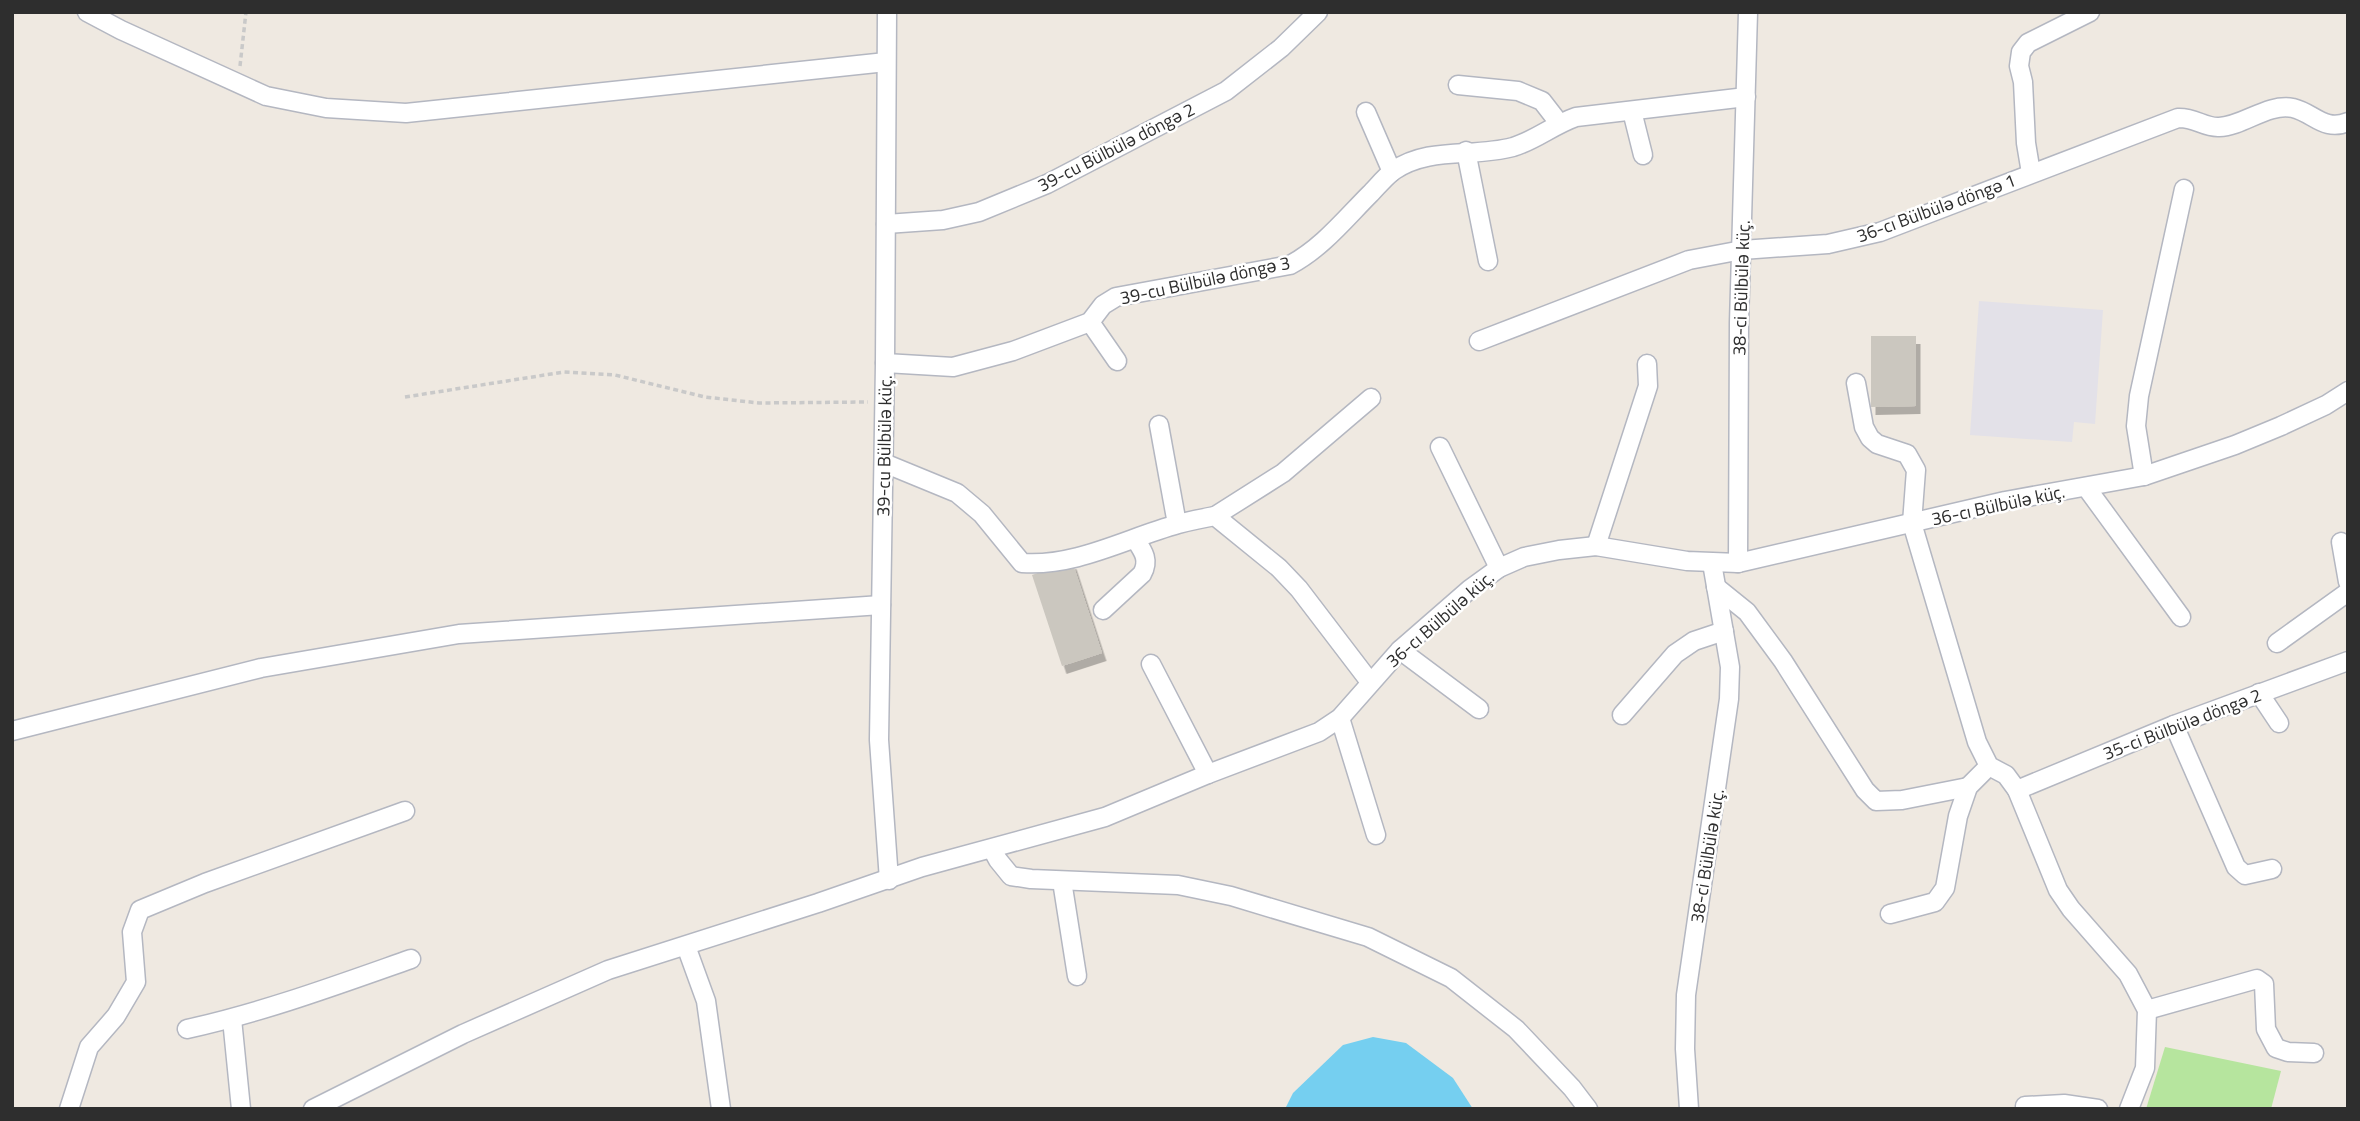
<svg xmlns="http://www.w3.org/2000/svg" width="2360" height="1121" viewBox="0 0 2360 1121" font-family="'Titillium Web',sans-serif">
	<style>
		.industrial { fill: #e3e1e8 }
		.green { fill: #b6e59e }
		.water { fill: #75cff0 }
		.building { fill: #cbc7bf; filter: url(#shadow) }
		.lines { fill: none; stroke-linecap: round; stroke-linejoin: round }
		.minor-casing { stroke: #b4b7c1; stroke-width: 21 }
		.path { stroke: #c9c9c9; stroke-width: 3.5; stroke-dasharray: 5 3.5; stroke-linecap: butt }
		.minor { stroke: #fff; stroke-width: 18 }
		.labels { text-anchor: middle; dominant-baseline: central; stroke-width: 5; stroke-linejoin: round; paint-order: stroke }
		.street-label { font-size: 18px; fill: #2e2e2e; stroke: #fff }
	</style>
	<defs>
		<filter id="shadow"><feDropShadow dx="4.5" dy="8" stdDeviation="0" flood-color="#0004"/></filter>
	</defs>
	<rect width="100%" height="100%" fill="#efe9e1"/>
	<path class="industrial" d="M1979,301L2103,310L2095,424L2074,422L2072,442L1970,435Z"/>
	<path class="green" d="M2165,1047L2281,1071L2271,1109H2146Z"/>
	<path class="water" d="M1373,1037L1406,1043L1453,1078L1473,1109H1285L1293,1093L1343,1045Z"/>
	<g class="building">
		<path d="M1871,336H1916V406L1871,407Z"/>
		<path d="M1072,561L1102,653L1062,666L1032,575Z"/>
	</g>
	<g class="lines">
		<g class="minor-casing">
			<g id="minor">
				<path d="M87,12L121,30L266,96L326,108L406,113L886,62"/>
				<path d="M887,12L885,363L879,740L889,880"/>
				<path d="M1458,85L1518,91L1542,101L1559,123"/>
				<path d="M1632,111L1643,155"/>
				<path d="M1366,112L1392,172"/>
				<path d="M1466,151L1488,261"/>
				<path d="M2031,173L2026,143L2023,82L2019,66L2021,52L2028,43L2090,12"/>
				<path d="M886,224L943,220L979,212L1047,184L1226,91L1281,48L1318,12"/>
				<path d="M1090,322L1117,361"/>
				<path d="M1479,341L1689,260L1742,250L1828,244L1880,232L2178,118C2194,117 2205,128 2219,127C2244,126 2267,103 2293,108C2314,113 2324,132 2348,122"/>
				<path d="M885,363L953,367L1013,351L1090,322L1103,305L1116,297L1290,265C1322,248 1345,219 1370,194C1377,187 1385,177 1393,171C1429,146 1473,158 1513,147C1536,140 1553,125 1576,117L1746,97"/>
				<path d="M1856,383L1864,427L1870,438L1877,444L1907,454L1916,470L1912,523L1977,742L1989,766L2006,775L2017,790L2174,725L2348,661"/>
				<path d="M1159,425L1177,524"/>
				<path d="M1440,447L1499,568"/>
				<path d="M884,463L957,493L982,514L1022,563C1076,567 1127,538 1178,524C1190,521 1203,518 1215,516L1279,568L1299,589L1370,682"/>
				<path d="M2144,476L2136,426L2139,396L2184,189"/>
				<path d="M2086,487L2181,617"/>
				<path d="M1215,516L1283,473L1371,398"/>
				<path d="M2341,542L2348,582"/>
				<path d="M1596,546L1648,386L1647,364"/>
				<path d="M1738,563L1739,323L1748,12"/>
				<path d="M1716,587L1747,612L1783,661L1865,790L1876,801L1902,800L1968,787"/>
				<path d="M1103,610L1142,574C1150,560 1143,551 1135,539"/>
				<path d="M2277,643L2348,592"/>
				<path d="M1400,650L1479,709"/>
				<path d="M1151,664L1208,774"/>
				<path d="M2259,693L2279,723"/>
				<path d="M1622,715L1675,654L1694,641L1724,631"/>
				<path d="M1340,718L1376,835"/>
				<path d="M2174,725L2236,867L2245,875L2272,869"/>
				<path d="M12,731L261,668L459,634L881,605"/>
				<path d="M2017,790L2058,890L2071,909L2128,974L2147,1010L2145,1068L2129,1109"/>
				<path d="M992,849L998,860L1011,876L1031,879L1178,885L1231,896L1368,937L1451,978L1516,1029L1572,1088L1588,1109"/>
				<path d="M1062,881L1077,976"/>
				<path d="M1890,914L1935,902L1945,888L1958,816L1968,787L1989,766"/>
				<path d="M686,946L706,1001L721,1109"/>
				<path d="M2147,1010L2257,979L2264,984L2266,1029L2276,1048L2288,1052L2314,1053"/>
				<path d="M232,1019L241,1109"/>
				<path d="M187,1029C264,1012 337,985 411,959"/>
				<path d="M2025,1106L2064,1104L2098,1109"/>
				<path d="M69,1109L89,1047L116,1016L136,982L132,932L140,910L205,883L405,811"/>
				<path d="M313,1109L463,1034L608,970L818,903L922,867L1105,817L1208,774L1319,732L1340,718L1400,650L1470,589L1499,568L1524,557L1559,550L1596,546L1687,561L1738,563L2005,501L2144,476L2235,445L2281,426L2326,405L2348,391"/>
				<path d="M1689,1109L1685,1049L1686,995L1729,699L1730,667L1712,563"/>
			</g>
		</g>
		<g class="path">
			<path d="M240,66L246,12"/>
			<path d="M405,397L564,372L615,375L705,397L759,403L868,402"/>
		</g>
		<use href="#minor" class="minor"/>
	</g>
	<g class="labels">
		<g class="street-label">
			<text transform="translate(1116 147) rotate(-27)">39-cu Bülbülə döngə 2</text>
			<text transform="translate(1936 208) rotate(-20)">36-cı Bülbülə döngə 1</text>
			<text transform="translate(1205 280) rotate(-12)">39-cu Bülbülə döngə 3</text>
			<text transform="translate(1741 288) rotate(-88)">38-ci Bülbülə küç.</text>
			<text transform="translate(884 446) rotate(-89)">39-cu Bülbülə küç.</text>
			<text transform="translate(1998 505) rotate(-12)">36-cı Bülbülə küç.</text>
			<text transform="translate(1440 619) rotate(-41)">36-cı Bülbülə küç.</text>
			<text transform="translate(2182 724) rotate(-21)">35-ci Bülbülə döngə 2</text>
			<text transform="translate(1707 856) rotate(-81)">38-ci Bülbülə küç.</text>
		</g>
	</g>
	<rect width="2360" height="1121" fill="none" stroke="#2e2e2e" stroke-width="28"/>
</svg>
